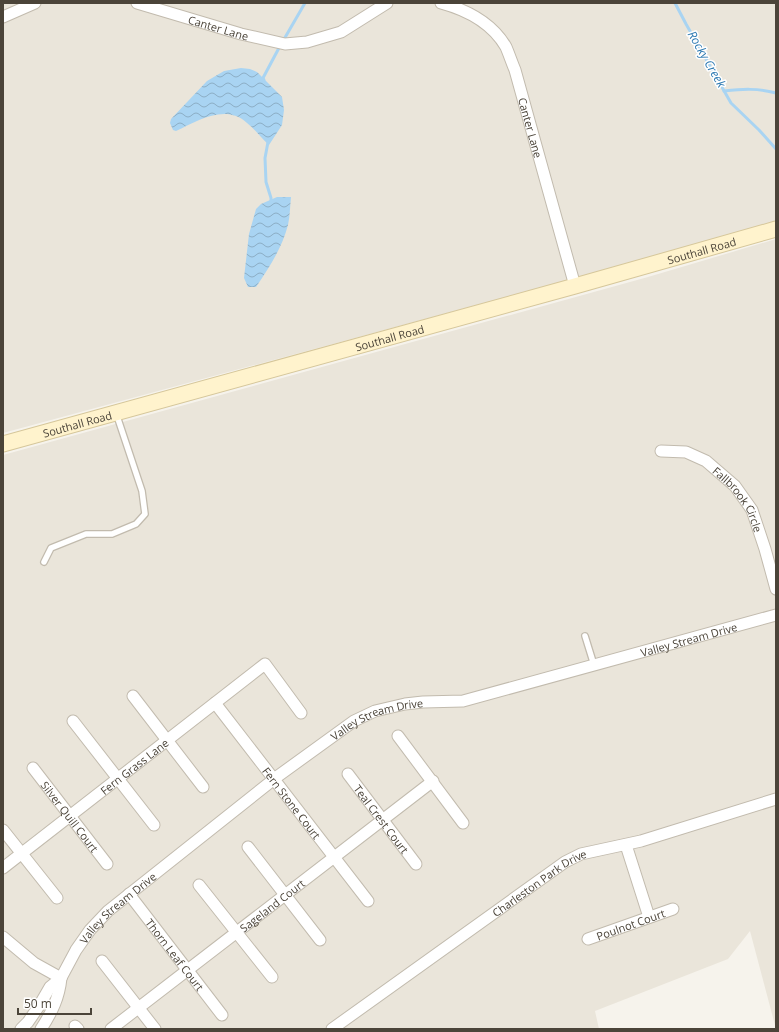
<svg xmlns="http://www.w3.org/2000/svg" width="779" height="1032" viewBox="0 0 779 1032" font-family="'Open Sans',sans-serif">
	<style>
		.residential { fill: #eae5da }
		.water { fill: url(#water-waves) }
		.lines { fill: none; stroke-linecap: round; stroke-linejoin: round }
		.stream { stroke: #a9d4f2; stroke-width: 3 }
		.lane-casing { stroke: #c2bbae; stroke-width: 8 }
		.street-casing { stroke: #c2bbae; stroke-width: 13 }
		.secondary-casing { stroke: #d6c79b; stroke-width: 17 }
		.lane { stroke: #fff; stroke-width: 5.5 }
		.street { stroke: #fff; stroke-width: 11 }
		.secondary { stroke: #fff3cd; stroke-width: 15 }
		.labels { text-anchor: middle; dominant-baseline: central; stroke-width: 3; stroke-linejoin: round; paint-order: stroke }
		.street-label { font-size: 11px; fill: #4b4439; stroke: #fff }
		.water-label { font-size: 12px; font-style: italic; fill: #2e7ab2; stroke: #fff }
	</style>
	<defs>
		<pattern id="water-waves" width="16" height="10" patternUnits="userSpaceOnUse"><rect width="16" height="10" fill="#a9d4f2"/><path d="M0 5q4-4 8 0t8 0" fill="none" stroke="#8caec5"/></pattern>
	</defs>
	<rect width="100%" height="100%" fill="#f6f3ec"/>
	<g class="residential">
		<path d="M3,3H776V224L3,433Z"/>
		<path d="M776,239V1029L750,931L728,959L595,1011L599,1029H3V455L648,277Z"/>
	</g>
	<g class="water">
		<path d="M241,68L250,69L257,72L282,97L284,110L282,125L269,145C261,138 255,129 247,123C226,103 197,121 176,131L173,130L170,123L171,119L207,81L224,71Z"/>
		<path d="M277,197H291C290,206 290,216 288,225C282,248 269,268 256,287H248L244,278L249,234L256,209L261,204Z"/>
	</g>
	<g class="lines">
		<g class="stream">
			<path d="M675,3L686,24L731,103L759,130L776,149"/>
			<path d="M283,41L305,3"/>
			<path d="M264,80L263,78L280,46"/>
			<path d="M724,91C742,89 758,88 776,93"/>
			<path d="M268,142L265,158L266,182L271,198V201"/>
		</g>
		<g class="lane-casing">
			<g id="lane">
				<path d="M44,562L51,548L86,534H112L136,524L145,514L142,491L116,413"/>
				<path d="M585,636L594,665"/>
			</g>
		</g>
		<g class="street-casing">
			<g id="street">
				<path id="s1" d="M137,3L241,34L285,44L307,42L341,32L387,3"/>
				<path id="s2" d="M441,3C467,10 492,23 506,47C509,54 512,63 515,70L575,286"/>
				<path d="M3,17L35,3"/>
				<path id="s3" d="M661,451L686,452L706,461L735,486L752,510L765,549L776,589"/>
				<path d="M133,696L203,787"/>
				<path id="s4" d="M215,703L368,901"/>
				<path d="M73,721L154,825"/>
				<path d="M398,736L463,823"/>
				<path id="s5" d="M33,768L107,864"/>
				<path id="s6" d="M348,774L416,864"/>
				<path d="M3,830L57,898"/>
				<path d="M626,845L649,917"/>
				<path d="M248,847L320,940"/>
				<path id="s7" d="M3,868L265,664L301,713"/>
				<path d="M199,885L272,977"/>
				<path id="s8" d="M129,894L222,1015"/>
				<path d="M3,937L34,963L61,978"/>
				<path id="s9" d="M588,939L673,909"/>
				<path d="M102,961L155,1029"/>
				<path d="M75,1026L78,1029"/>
				<path id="s10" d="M21,1029L28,1022L39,1006L50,987L61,978L76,950L90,930L108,911L278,776L354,721L375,711L405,704L423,702L463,701L776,615"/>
				<path d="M41,1029C52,1012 59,998 61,978"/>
				<path id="s11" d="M111,1029L433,781"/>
				<path id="s12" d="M332,1029L565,862L581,854L641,841L776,799"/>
			</g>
		</g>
		<g class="secondary-casing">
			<g id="secondary">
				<path id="s13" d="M3,444L575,286L776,229"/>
			</g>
		</g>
		<use href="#lane" class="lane"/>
		<use href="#street" class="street"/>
		<use href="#secondary" class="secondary"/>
	</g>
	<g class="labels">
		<g class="street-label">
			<text stroke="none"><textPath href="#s1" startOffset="85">Canter Lane</textPath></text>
			<text stroke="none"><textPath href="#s2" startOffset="165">Canter Lane</textPath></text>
			<text stroke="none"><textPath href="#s13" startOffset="725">Southall Road</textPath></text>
			<text stroke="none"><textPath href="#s13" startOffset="401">Southall Road</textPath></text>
			<text stroke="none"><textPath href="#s13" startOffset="77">Southall Road</textPath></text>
			<text stroke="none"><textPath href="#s3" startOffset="98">Fallbrook Circle</textPath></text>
			<text stroke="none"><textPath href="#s10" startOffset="805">Valley Stream Drive</textPath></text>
			<text stroke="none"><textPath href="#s10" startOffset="481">Valley Stream Drive</textPath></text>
			<text stroke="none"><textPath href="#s7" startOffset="166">Fern Grass Lane</textPath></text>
			<text stroke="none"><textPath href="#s4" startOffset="126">Fern Stone Court</textPath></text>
			<text stroke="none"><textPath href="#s5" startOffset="61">Silver Quill Court</textPath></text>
			<text stroke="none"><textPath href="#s6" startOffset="56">Teal Crest Court</textPath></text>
			<text stroke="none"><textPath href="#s12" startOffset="254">Charleston Park Drive</textPath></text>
			<text stroke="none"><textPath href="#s11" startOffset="203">Sageland Court</textPath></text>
			<text stroke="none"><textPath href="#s10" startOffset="157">Valley Stream Drive</textPath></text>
			<text stroke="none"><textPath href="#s9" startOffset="45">Poulnot Court</textPath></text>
			<text stroke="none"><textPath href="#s8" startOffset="76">Thorn Leaf Court</textPath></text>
		</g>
		<g class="water-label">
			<text transform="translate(707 59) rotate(60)">Rocky Creek</text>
		</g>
	</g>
	<rect width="779" height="1032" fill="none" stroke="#4b4439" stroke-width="8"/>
	<path d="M18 1008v6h73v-6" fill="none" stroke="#4b4439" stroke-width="2"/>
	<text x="24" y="1008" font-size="12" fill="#4b4439" stroke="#ffffff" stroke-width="3" paint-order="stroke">50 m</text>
</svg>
